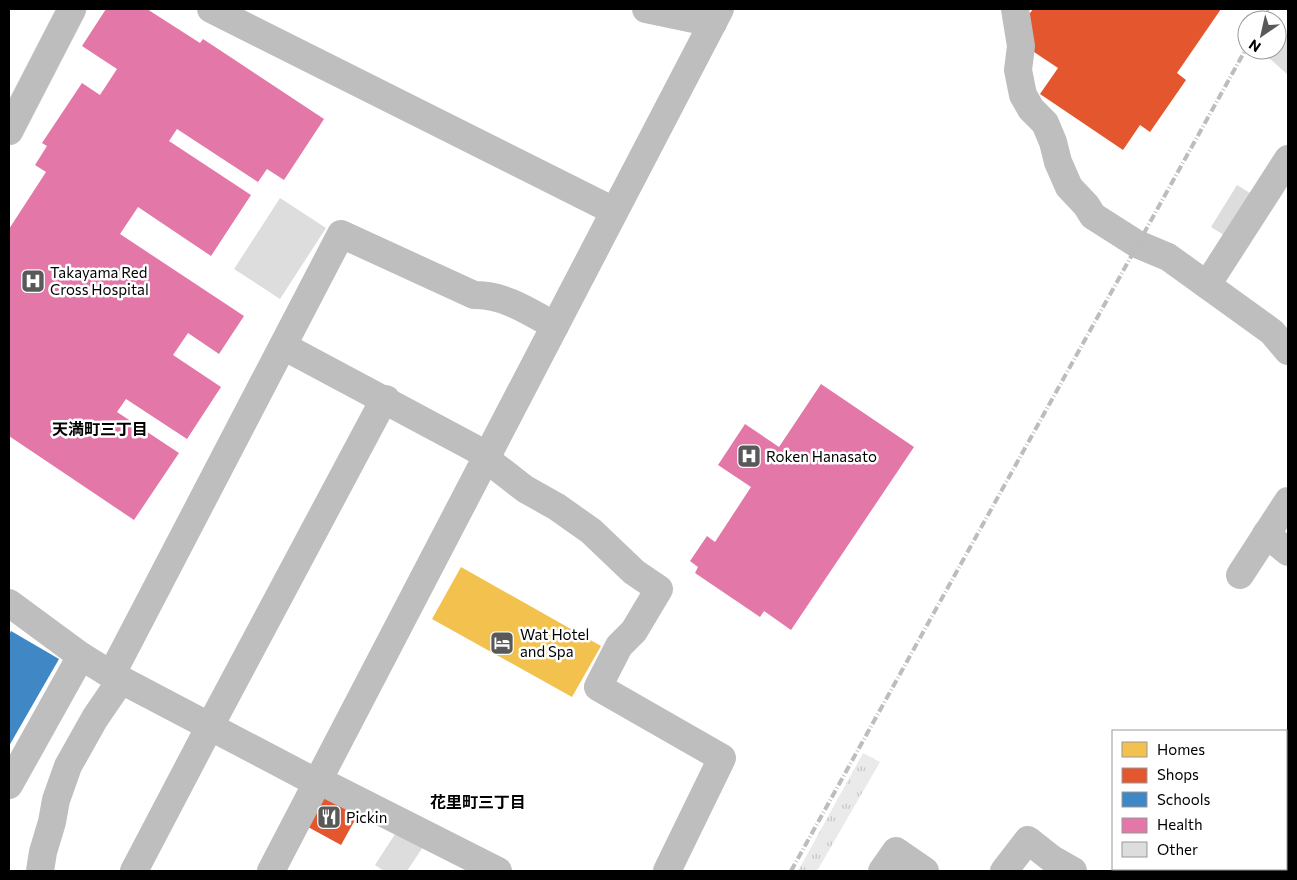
<svg xmlns="http://www.w3.org/2000/svg" width="1297" height="880" viewBox="0 0 1297 880" font-family="Commissioner,'Noto Sans JP',sans-serif">
	<style>
		.grass { fill: url(#grass-tufts) }
		.homes { fill: #f2c14e }
		.shops { fill: #e4572e }
		.schools { fill: #3f88c5 }
		.health { fill: #e377a8 }
		.building { fill: #ddd }
		.lines { fill: none; stroke-linecap: round; stroke-linejoin: round }
		.major-casing { stroke: #dbdbdb; stroke-width: 29 }
		.minor { stroke: #bebebe; stroke-width: 28 }
		.major { stroke: #bdbdbd; stroke-width: 28 }
		.rail { stroke: #bdbdbd; stroke-width: 4; stroke-dasharray: 8 2.5 1 2.5; stroke-linecap: butt }
		.labels { text-anchor: middle; dominant-baseline: central; stroke-width: 5; stroke-linejoin: round; paint-order: stroke }
		.poi-label { font-size: 15px; fill: #000; stroke: #fff; text-anchor: start }
		.neighbourhood-label { font-size: 16px; font-weight: bold; fill: #000; stroke: #fff }
	</style>
	<defs>
		<pattern id="grass-tufts" width="24" height="20" patternUnits="userSpaceOnUse" patternTransform="scale(1.25)"><rect width="24" height="20" fill="#eaeaea"/><path d="M3 7l-1-3M5 7V3M7 7l1-3M15 17l-1-3M17 17v-4M19 17l1-3" fill="none" stroke="#c7c7c7"/></pattern>
	</defs>
	<rect width="100%" height="100%" fill="#fff"/>
	<path class="grass" d="M863,753L880,762L817,871H798Z"/>
	<path class="homes" d="M461,567L601,646L572,697L432,619Z"/>
	<g class="shops">
		<path d="M1033,9H1221L1177,73L1186,80L1150,132L1140,125L1123,150L1040,94L1058,68L1034,52L1028,16Z"/>
		<path d="M327,792L360,811L341,845L308,827Z"/>
	</g>
	<path class="schools" d="M11,631L59,659L9,746V635Z"/>
	<g class="health">
		<path d="M106,9H147L200,43L203,39L324,119L284,180L267,169L258,182L177,129L169,141L251,195L211,256L138,207L120,234L244,316L219,354L188,333L173,355L221,387L187,439L126,399L117,412L179,453L134,520L9,436V229L46,172L35,165L47,146L42,143L82,83L100,95L117,69L82,46Z"/>
		<path d="M821,384L914,447L791,630L764,611L760,617L695,573L698,567L690,561L707,536L715,542L751,487L718,465L745,424L779,447Z"/>
	</g>
	<g class="building">
		<path d="M1288,32V75L1267,56L1273,50H1277V45Z"/>
		<path d="M1237,185L1253,195L1227,237L1211,227Z"/>
		<path d="M280,198L326,228L280,299L234,269Z"/>
		<path d="M397,831L423,847L407,871H384L375,865Z"/>
	</g>
	<g class="lines">
		<g class="major-casing">
			<path id="major" d="M9,131L72,9"/>
		</g>
		<g class="minor">
			<path d="M211,9L614,211"/>
			<path d="M646,9L713,23"/>
			<path d="M1015,9L1021,46L1018,70L1023,95L1031,109L1045,123L1053,142L1058,162L1069,187L1086,205L1093,216L1137,244L1168,257L1272,332L1288,351"/>
			<path d="M1207,285L1288,159"/>
			<path d="M283,346L487,455"/>
			<path d="M485,458L525,489L557,507L591,531L634,572L659,589L634,631L619,646L598,687L722,758L667,871"/>
			<path d="M1266,534L1288,552"/>
			<path d="M1240,575L1288,501"/>
			<path d="M9,603L81,656L110,674L306,777L318,780L498,871"/>
			<path d="M110,674L118,662L341,234L474,295C503,294 530,312 555,326"/>
			<path d="M9,785L81,656"/>
			<path d="M40,871L43,852L52,822L56,800L68,766L95,718L121,680"/>
			<path d="M134,871L210,726L379,409L386,399"/>
			<path d="M271,871L720,9"/>
			<path d="M882,871L896,851L925,871"/>
			<path d="M1004,871L1028,840L1052,859L1073,871"/>
		</g>
		<use href="#major" class="major"/>
		<g class="rail">
			<path d="M1262,20L1268,9"/>
			<path d="M791,871L1247,47"/>
		</g>
	</g>
	<defs>
		<g id="hospital-square" transform="scale(1.25)"><rect x="-9" y="-9" width="18" height="18" rx="4" fill="#595959" stroke="#fff"/><path d="M-5-5h3v3.5h4V-5h3V5h-3V1.5h-4V5h-3Z" fill="#fff"/></g>
		<g id="hotel-square" transform="scale(1.25)"><rect x="-9" y="-9" width="18" height="18" rx="4" fill="#595959" stroke="#fff"/><path d="M-6-4.5h1.5V1H6V5H4.5V3h-9V5H-6ZM-4 0a1.8 1.8 0 1 1 3.6 0ZM.5 0V-2.5h3Q6-2.5 6 0Z" fill="#fff"/></g>
		<g id="restaurant-square" transform="scale(1.25)"><rect x="-9" y="-9" width="18" height="18" rx="4" fill="#595959" stroke="#fff"/><path d="M-5-6h1v4h1v-4h1v4h1v-4h1v5L-1.5 .5V6h-2V.5L-5-1ZM5-6V6H3V1.5H1.5Q1.5-4 5-6Z" fill="#fff"/></g>
	</defs>
	<g fill-rule="evenodd">
		<use href="#hospital-square" x="33" y="281"/>
		<use href="#hospital-square" x="749" y="456"/>
		<use href="#hotel-square" x="502" y="643"/>
		<use href="#restaurant-square" x="329" y="817"/>
	</g>
	<g class="labels">
		<g class="poi-label">
			<text x="50" y="272">Takayama Red<tspan x="50" dy="17">Cross Hospital</tspan></text>
			<text x="766" y="456">Roken Hanasato</text>
			<text x="520" y="634">Wat Hotel<tspan x="520" dy="17">and Spa</tspan></text>
			<text x="346" y="817">Pickin</text>
		</g>
		<g class="neighbourhood-label">
			<text x="100" y="428">天満町三丁目</text>
			<text x="478" y="801">花里町三丁目</text>
		</g>
	</g>
	<rect width="1297" height="880" fill="none" stroke="#000000" stroke-width="20"/>
	<rect x="1112" y="730" width="175" height="140" fill="#ffffff" stroke="#999999"/>
	<rect x="1122" y="742" width="25" height="15" fill="#f2c14e" stroke="#999999"/>
	<text x="1157" y="755" font-size="15" fill="#000000">Homes</text>
	<rect x="1122" y="768" width="25" height="15" fill="#e4572e" stroke="#999999"/>
	<text x="1157" y="780" font-size="15" fill="#000000">Shops</text>
	<rect x="1122" y="792" width="25" height="15" fill="#3f88c5" stroke="#999999"/>
	<text x="1157" y="805" font-size="15" fill="#000000">Schools</text>
	<rect x="1122" y="818" width="25" height="15" fill="#e377a8" stroke="#999999"/>
	<text x="1157" y="830" font-size="15" fill="#000000">Health</text>
	<rect x="1122" y="842" width="25" height="15" fill="#dddddd" stroke="#999999"/>
	<text x="1157" y="855" font-size="15" fill="#000000">Other</text>
	<g transform="translate(1262 35) rotate(214)"><circle r="24" fill="#ffffff" stroke="#999999"/>
	<path d="M0-4L9 19L0 12L-9 19Z" fill="#595959"/>
	<text y="-8" font-size="14" font-weight="bold" text-anchor="middle" fill="#000000">N</text>
	</g>
</svg>
